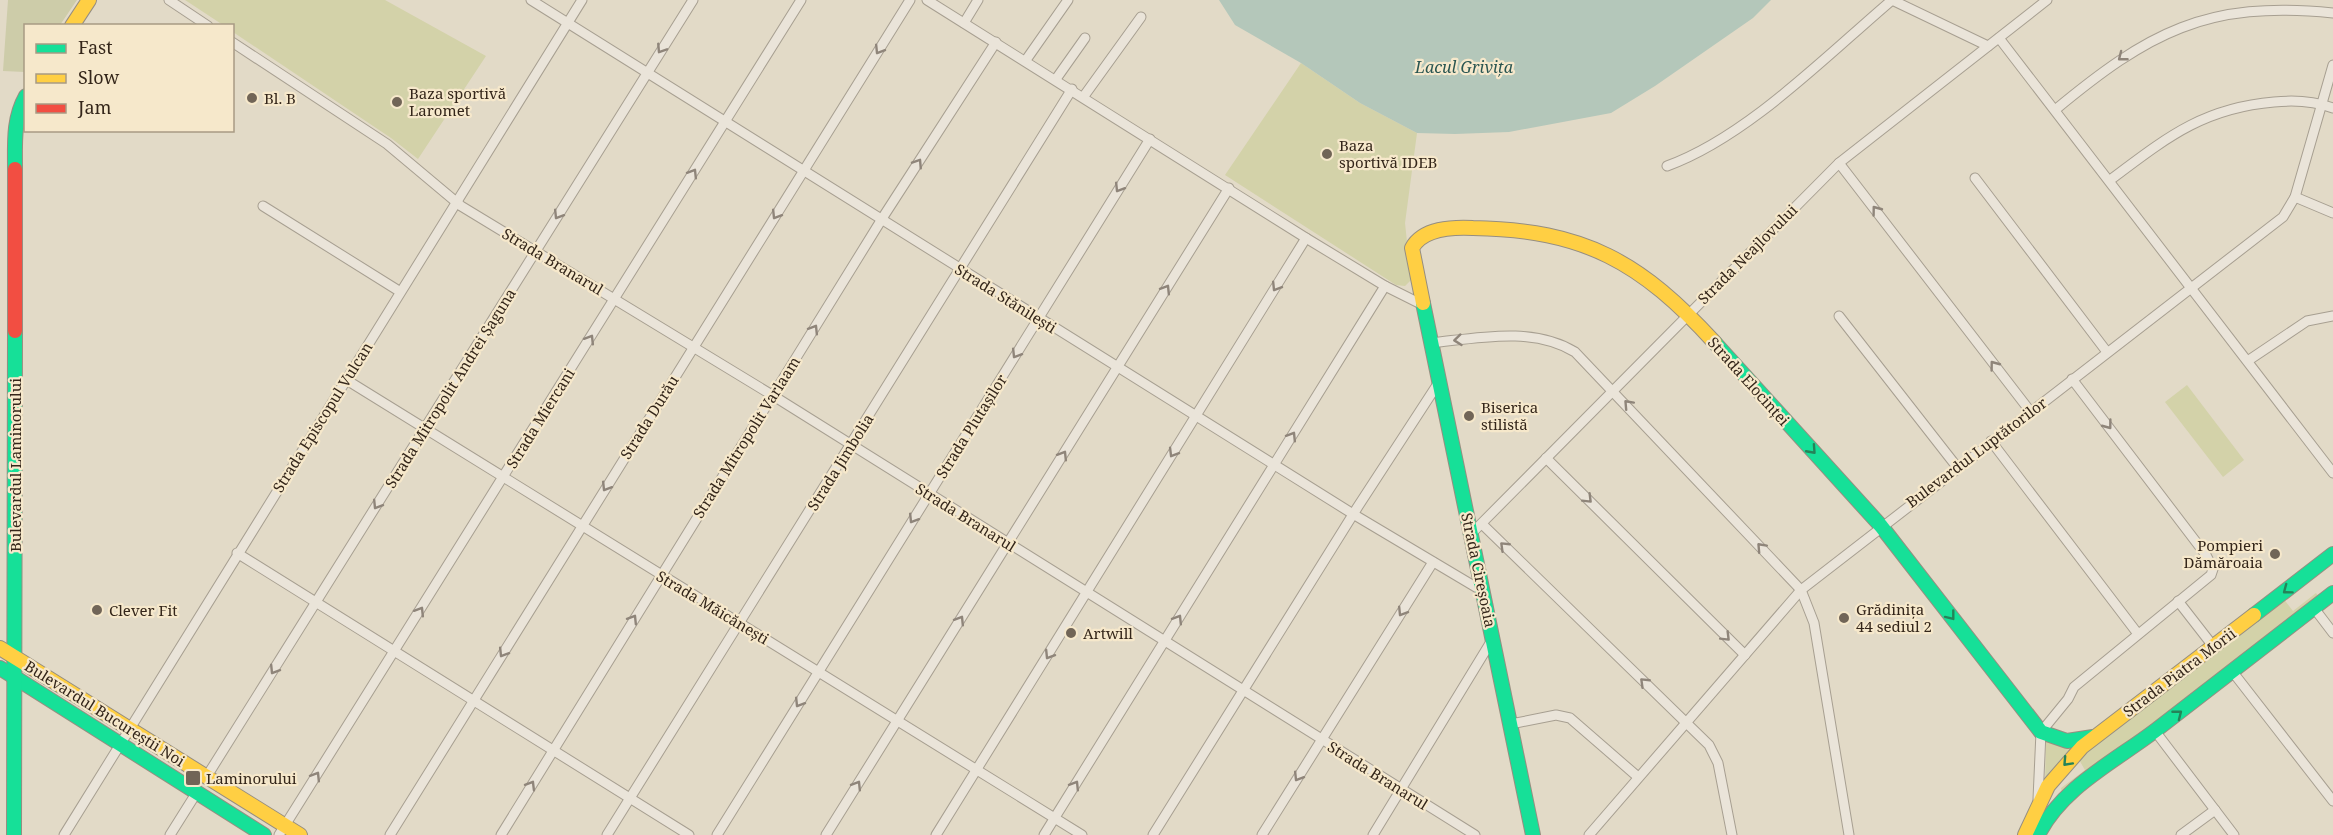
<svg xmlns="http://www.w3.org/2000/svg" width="2333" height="835" viewBox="0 0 2333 835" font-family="'Noto Serif',serif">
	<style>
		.green { fill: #d3d2a9 }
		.cemetery { fill: #cdcca9 }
		.water { fill: #b4c7ba }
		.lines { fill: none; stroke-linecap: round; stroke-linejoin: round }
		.street-casing { stroke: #a79f91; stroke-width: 11 }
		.fast-casing { stroke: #968e81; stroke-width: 16 }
		.slow-casing { stroke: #968e81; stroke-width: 16 }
		.jam-casing { stroke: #968e81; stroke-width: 16 }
		.street { stroke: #eae4d9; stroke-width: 9 }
		.fast { stroke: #16e098; stroke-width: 14 }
		.slow { stroke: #ffcf43; stroke-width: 14 }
		.jam { stroke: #f24e42; stroke-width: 14 }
		.oneway { stroke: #8f857a }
		.oneway2 { stroke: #258359 }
		.poi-dot { fill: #716557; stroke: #f6e8cb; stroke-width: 2 }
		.labels { text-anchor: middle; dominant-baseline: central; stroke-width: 4.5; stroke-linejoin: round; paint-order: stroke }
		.poi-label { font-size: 15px; fill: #34261a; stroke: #f6e8cb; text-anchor: start }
		.street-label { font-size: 15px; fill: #34261a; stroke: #f6e8cb }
		.water-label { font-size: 16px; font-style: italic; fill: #295551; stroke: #f6e8cb }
	</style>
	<rect width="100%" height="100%" fill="#e2dac7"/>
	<g class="green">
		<path d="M185,0H385L486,56L418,159L391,138L233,32L232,26L223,25Z"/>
		<path d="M1301,63L1360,103L1417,133L1405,223L1411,280L1405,286L1396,285L1225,175Z"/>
		<path d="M2187,385L2244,460L2223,477L2165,402Z"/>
		<path d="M2316,593L2319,597L2236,659L2218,678L2062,793L2061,788L2085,770L2078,758L2283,598L2293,611Z"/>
		<path d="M2046,741L2080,746L2045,784Z"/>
	</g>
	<path class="cemetery" d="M8,0H77L60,25L26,26L25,72L3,71Z"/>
	<path class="water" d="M1219,0H1771L1753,18L1655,86L1611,113L1509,132L1455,134L1417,133L1360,103L1301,63L1235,25Z"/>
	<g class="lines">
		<g class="street-casing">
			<g id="street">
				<path d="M169,0L208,26"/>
				<path d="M531,0L1353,514L1484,592"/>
				<path d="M927,0L1306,238L1385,286L1423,305"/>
				<path d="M1892,0L1988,46"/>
				<path d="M964,23L978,0"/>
				<path d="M1999,38L2333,473"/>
				<path d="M232,42L387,144L461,206L772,395L1475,835"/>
				<path d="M1026,60L1068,0"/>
				<path d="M1056,79L1085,38"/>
				<path d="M1084,96L1141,17"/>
				<path d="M2055,110C2148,33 2206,0 2333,13"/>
				<path d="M1839,163L2030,411"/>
				<path d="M1667,166C1747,137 1826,56 1892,0"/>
				<path d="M1975,178L2107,352"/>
				<path d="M2110,180C2165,139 2202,108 2274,102C2294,100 2314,101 2333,108"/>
				<path d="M2295,197L2333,213"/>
				<path d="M263,206L399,291"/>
				<path d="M1839,316L1957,467"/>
				<path d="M1431,343C1478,338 1533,326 1575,352L1801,590L1814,623L1849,835"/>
				<path d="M2249,360L2307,321L2333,316"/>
				<path d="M345,379L1082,835"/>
				<path d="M1991,441L2138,634"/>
				<path d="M1546,458L1745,655"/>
				<path d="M1482,524L1709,745L1718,763L1732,835"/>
				<path d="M1471,534L1839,163L2047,0"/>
				<path d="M237,553L689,835"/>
				<path d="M2178,601L2213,646"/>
				<path d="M2314,608L2333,633"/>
				<path d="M2232,671L2333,801"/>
				<path d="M1511,724L1556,715L1570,718L1638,777"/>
				<path d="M2155,731L2234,835"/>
				<path d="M207,776L693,0"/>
				<path d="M2038,799L2041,732L2068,699L2074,687L2211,575L2213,569L2206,555L2072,379"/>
				<path d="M64,835L582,0"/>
				<path d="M170,835L197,792"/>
				<path d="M279,835L801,0"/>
				<path d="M390,835L910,0"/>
				<path d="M501,835L885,214L996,42"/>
				<path d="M607,835L1072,89"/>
				<path d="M717,835L1150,139"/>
				<path d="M826,835L1229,188"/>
				<path d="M936,835L1306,238"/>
				<path d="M1044,835L1385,286"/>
				<path d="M1153,835L1357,508L1439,382"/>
				<path d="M1262,835L1433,562"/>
				<path d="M1373,835L1492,640"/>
				<path d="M1589,835L1801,590L2283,217L2295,197L2333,65"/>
				<path d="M2181,835L2215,810"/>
			</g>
		</g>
		<g class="fast-casing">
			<g id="fast">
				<path d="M15,169C15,143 13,119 26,96"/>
				<path d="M1423,303L1533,835"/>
				<path d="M1715,343L1881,526L2041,732L2067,741L2093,737"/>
				<path d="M2254,615L2333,554"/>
				<path d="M0,668L264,835"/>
				<path d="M14,835L15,331"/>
				<path d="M2038,835C2062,787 2114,762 2156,730C2215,685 2274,639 2333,593"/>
			</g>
		</g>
		<g class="slow-casing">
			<g id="slow">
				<path d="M72,26L89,0"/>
				<path d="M1423,303L1412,248C1423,228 1452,227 1473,228C1585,230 1641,262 1715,343"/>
				<path d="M0,648L300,835"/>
				<path d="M2025,835L2048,786L2082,747L2254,615"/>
			</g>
		</g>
		<g class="jam-casing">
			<path id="jam" d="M15,331V169"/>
		</g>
		<use href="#street" class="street"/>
		<use href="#fast" class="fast"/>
		<use href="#slow" class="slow"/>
		<use href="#jam" class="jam"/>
	</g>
	<defs><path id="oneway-chevron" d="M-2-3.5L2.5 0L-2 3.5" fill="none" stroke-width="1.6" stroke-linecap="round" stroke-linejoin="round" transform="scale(1.5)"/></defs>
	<g class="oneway">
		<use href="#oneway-chevron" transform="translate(661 49) rotate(123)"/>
		<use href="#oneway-chevron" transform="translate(879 50) rotate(122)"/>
		<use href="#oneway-chevron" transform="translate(2122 57) rotate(142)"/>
		<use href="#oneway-chevron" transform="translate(918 163) rotate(-57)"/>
		<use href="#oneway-chevron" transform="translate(693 173) rotate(-58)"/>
		<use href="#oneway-chevron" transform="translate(1119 188) rotate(122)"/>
		<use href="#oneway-chevron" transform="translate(1876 210) rotate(-127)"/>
		<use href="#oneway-chevron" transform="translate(558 215) rotate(122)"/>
		<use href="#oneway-chevron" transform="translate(776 215) rotate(122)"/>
		<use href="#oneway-chevron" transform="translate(1276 287) rotate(122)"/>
		<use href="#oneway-chevron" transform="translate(1166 289) rotate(-58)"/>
		<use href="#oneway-chevron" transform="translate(814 329) rotate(-58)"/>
		<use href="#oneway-chevron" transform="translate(590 339) rotate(-58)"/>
		<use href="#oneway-chevron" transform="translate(1458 340) rotate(174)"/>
		<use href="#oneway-chevron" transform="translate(1016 354) rotate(122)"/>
		<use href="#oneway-chevron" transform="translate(1994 365) rotate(-127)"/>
		<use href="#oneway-chevron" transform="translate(1628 404) rotate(-133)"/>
		<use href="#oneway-chevron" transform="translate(2108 425) rotate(53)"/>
		<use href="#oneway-chevron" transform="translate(1292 436) rotate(-58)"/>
		<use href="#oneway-chevron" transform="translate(1173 453) rotate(121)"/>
		<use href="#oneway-chevron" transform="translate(1063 455) rotate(-58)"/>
		<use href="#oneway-chevron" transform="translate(606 487) rotate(122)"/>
		<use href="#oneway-chevron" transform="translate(1588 499) rotate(45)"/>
		<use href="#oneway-chevron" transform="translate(377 505) rotate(122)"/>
		<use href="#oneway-chevron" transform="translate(913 519) rotate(122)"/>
		<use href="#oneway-chevron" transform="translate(1504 546) rotate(-136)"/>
		<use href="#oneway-chevron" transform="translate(1761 547) rotate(-133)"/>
		<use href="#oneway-chevron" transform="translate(420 611) rotate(-58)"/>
		<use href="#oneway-chevron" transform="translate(1402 612) rotate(122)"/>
		<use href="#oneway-chevron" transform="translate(633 619) rotate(-58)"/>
		<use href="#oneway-chevron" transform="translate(1178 619) rotate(-58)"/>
		<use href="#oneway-chevron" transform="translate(960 620) rotate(-58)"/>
		<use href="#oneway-chevron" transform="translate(1726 637) rotate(45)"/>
		<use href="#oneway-chevron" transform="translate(503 653) rotate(122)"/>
		<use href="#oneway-chevron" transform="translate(1049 655) rotate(122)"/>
		<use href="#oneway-chevron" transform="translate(274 670) rotate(122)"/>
		<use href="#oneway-chevron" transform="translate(1644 682) rotate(-136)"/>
		<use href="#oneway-chevron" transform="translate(799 703) rotate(122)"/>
		<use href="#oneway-chevron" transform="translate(316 776) rotate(-58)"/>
		<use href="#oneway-chevron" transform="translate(1298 777) rotate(122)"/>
		<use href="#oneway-chevron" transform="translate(531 785) rotate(-59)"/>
		<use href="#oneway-chevron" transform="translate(857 785) rotate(-58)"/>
		<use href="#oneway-chevron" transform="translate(1075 785) rotate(-58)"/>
	</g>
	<g class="oneway2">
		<use href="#oneway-chevron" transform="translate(1812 450) rotate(48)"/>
		<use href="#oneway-chevron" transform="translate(2287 590) rotate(143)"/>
		<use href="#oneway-chevron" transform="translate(1951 616) rotate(52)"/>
		<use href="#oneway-chevron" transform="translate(2178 714) rotate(-38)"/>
		<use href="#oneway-chevron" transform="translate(2067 762) rotate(133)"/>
	</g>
	<g class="poi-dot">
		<circle cx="252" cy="98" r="6"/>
		<circle cx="397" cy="102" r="6"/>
		<circle cx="1327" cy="154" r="6"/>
		<circle cx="1469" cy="416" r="6"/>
		<circle cx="2275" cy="554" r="6"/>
		<circle cx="97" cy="610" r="6"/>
		<circle cx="1844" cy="618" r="6"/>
		<circle cx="1071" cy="633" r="6"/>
		<rect x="185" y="770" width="16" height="16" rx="3"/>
	</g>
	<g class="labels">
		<g class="poi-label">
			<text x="409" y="93">Baza sportivă<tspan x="409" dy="17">Laromet</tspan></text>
			<text x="264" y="98">Bl. B</text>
			<text x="1339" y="145">Baza<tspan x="1339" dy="17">sportivă IDEB</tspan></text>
			<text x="1481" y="407">Biserica<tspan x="1481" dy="17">stilistă</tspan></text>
			<text x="2263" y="545" text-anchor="end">Pompieri<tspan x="2263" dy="17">Dămăroaia</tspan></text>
			<text x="1856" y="609">Grădinița<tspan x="1856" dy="17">44 sediul 2</tspan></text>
			<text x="109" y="610">Clever Fit</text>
			<text x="1083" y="633">Artwill</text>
			<text x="206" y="778">Laminorului</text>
		</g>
		<g class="street-label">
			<text transform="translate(1747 254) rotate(-45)">Strada Neajlovului</text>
			<text transform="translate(553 261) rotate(31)">Strada Branarul</text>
			<text transform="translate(1006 298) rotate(32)">Strada Stănilești</text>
			<text transform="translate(1749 381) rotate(48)">Strada Elocinței</text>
			<text transform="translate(450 388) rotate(-58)">Strada Mitropolit Andrei Șaguna</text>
			<text transform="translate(322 417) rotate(-58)">Strada Episcopul Vulcan</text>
			<text transform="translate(649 417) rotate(-58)">Strada Durău</text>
			<text transform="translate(540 418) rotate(-58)">Strada Miercani</text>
			<text transform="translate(971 426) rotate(-58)">Strada Plutașilor</text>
			<text transform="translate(746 437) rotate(-58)">Strada Mitropolit Varlaam</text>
			<text transform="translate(1976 452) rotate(-37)">Bulevardul Luptătorilor</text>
			<text transform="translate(840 462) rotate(-58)">Strada Jimbolia</text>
			<text transform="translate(15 465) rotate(-90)">Bulevardul Laminorului</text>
			<text transform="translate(966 517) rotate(32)">Strada Branarul</text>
			<text transform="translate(1479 570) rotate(78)">Strada Cireșoaia</text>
			<text transform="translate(713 607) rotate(31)">Strada Măicănești</text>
			<text transform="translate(2179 672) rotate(-37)">Strada Piatra Morii</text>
			<text transform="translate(105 713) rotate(32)">Bulevardul Bucureștii Noi</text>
			<text transform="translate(1378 775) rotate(32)">Strada Branarul</text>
		</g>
		<g class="water-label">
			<text x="1464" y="67">Lacul Grivița</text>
		</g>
	</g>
	<rect x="24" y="24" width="210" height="108" fill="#f6e8cb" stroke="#a89a84" stroke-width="1.5"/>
	<rect x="36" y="44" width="30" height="9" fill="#16e098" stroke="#a89a84" stroke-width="1.5"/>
	<text x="78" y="54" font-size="18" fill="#34261a">Fast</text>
	<rect x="36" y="74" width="30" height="9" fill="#ffcf43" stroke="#a89a84" stroke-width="1.5"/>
	<text x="78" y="84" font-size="18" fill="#34261a">Slow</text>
	<rect x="36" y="104" width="30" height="9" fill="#f24e42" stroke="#a89a84" stroke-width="1.5"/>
	<text x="78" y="114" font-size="18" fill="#34261a">Jam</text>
</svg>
